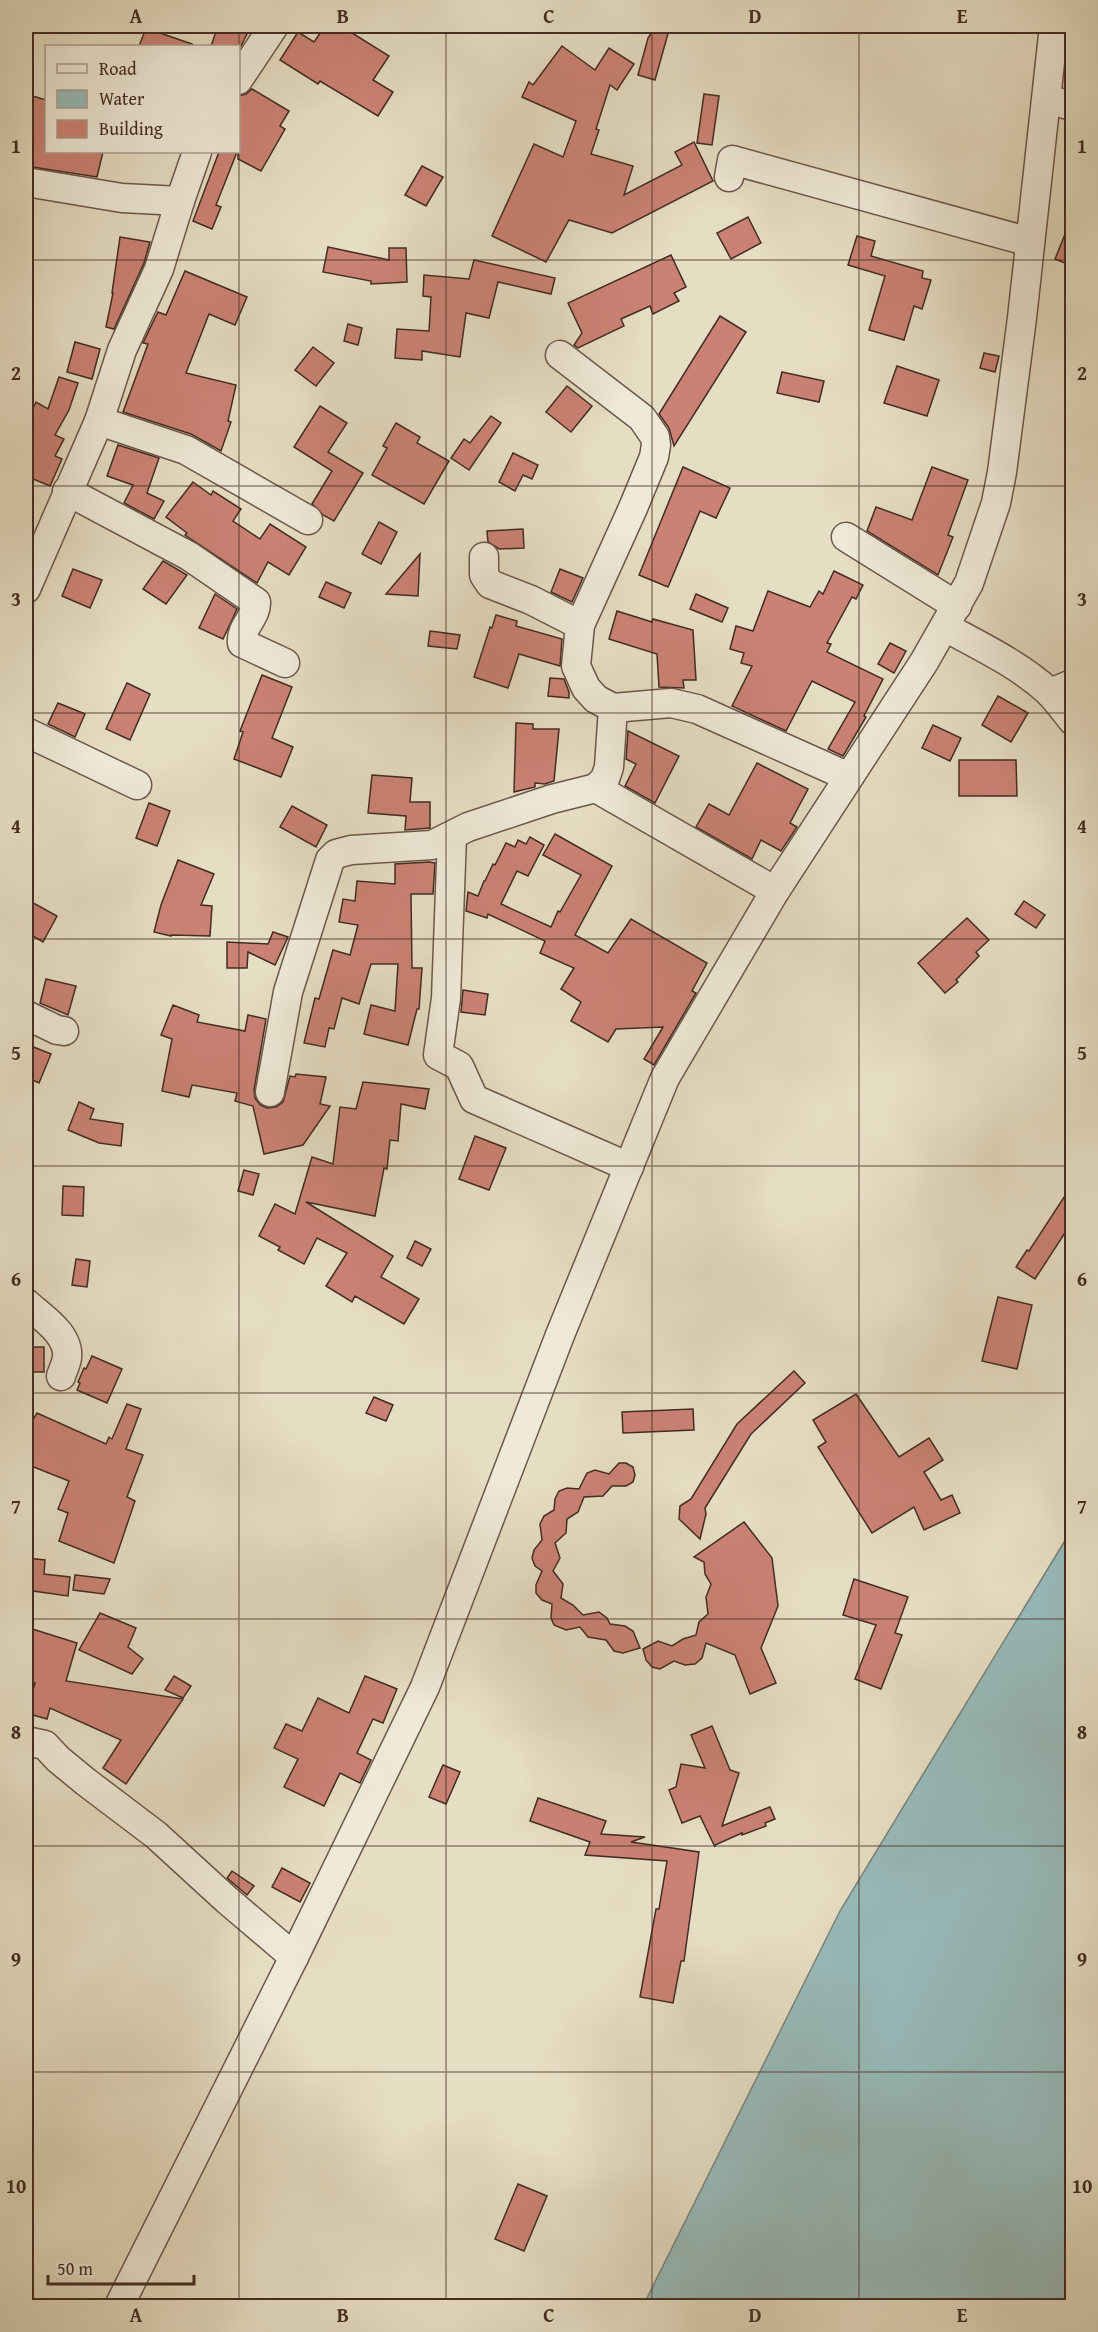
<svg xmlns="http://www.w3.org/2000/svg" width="1098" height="2332" viewBox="0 0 1098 2332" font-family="'Gentium Book Plus',serif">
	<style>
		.water { fill: #98bbbb; stroke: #76827d; stroke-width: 1.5 }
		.building { fill: #cb8275; stroke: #422c21; stroke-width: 1.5 }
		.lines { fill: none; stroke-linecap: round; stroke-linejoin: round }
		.minor-casing { stroke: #6b584a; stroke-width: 31 }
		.minor { stroke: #efead8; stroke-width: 28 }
		.grid { fill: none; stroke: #422c21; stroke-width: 1.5; stroke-opacity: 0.55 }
		.neatline { fill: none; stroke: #422c21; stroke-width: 2 }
		.grid-label { font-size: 20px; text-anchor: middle; font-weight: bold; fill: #422c21 }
	</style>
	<rect width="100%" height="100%" fill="#e6dec3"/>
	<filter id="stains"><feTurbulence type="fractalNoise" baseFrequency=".00333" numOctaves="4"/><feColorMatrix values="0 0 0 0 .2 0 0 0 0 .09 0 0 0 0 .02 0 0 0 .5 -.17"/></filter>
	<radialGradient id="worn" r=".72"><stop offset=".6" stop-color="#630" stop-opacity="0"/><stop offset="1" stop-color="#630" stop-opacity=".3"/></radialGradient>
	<path class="water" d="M1072,1529V2306H643L840,1911Z"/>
	<g class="building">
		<path d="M147,26H163L160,33L192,44L191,46H139Z"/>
		<path d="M218,26H251L241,46H211Z"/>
		<path d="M325,26H341L389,56L373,80L393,92L378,116L320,81L318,84L280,60L298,32L314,42Z"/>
		<path d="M656,26L669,30L655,80L638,75L648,38Z"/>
		<path d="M562,46L595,70L609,48L634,64L617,90L610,85L596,129L599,130L591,154L633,166L624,195L682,165L675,152L694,142L713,181L612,233L569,220L546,262L492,236L534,144L563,157L576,121L522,97L529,82L533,85Z"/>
		<path d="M252,89L289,111L280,126L285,129L261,171L238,159V96L246,94Z"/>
		<path d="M26,94L46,100V152H103L97,177L26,166Z"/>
		<path d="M704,94L719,96L712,145L697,143Z"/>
		<path d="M219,152H237L216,205L221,207L212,229L193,221Z"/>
		<path d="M422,166L443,177L426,206L405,195Z"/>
		<path d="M748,217L761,243L731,259L717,233Z"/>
		<path d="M1072,217V266L1055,259Z"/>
		<path d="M857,236L875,241L871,256L923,271L922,278L931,280L922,309L914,306L904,340L869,330L885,276L848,265Z"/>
		<path d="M120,237L150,242L144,263L114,329L106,327L113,293H112Z"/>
		<path d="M328,247L389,260V248H406L407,282L371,284V281L323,272Z"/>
		<path d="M671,255L686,287L674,293L679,301L653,314L650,306L621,319L624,326L578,348L574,345L582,333L568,303Z"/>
		<path d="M474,260L555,278L551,294L498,282L489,318L466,313L460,357L422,351V360L395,358L397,329L429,331L431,297L423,296L424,275L469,279Z"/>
		<path d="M185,271L247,297L235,325L209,314L186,373L236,385L228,421L231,422L221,451L191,434L123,412L148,344L143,343L158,312L166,315Z"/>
		<path d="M720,316L746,332L674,446L669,428L659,414Z"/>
		<path d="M348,324L362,328L358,345L344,341Z"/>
		<path d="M75,342L100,349L92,379L67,372Z"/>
		<path d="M313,347L334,363L316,386L295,370Z"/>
		<path d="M984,353L999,356L995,372L980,368Z"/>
		<path d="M897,366L939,380L927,416L884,403Z"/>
		<path d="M782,372L824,381L819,402L777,393Z"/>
		<path d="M59,377L78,383L69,410L55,435L64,439L55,456L62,459L50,486L26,476V422L36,402L48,409Z"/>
		<path d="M567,386L592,406L571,432L546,412Z"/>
		<path d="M320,406L347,423L328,452L363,473L334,521L323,515L312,504L332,471L294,447Z"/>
		<path d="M491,416L501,423L469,470L451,458L464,439L470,443Z"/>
		<path d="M396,423L420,437L417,443L449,461L424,504L372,475L387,448L383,446Z"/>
		<path d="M118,445L159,458L147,493L164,501L154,519L124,503L133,485L107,476Z"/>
		<path d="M513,453L538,465L532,479L523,475L515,491L499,482Z"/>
		<path d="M683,467L730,488L716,518L700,511L668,587L639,575Z"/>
		<path d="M932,467L968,480L948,535L953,537L938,575L867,531L876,507L912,520Z"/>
		<path d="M193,482L211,495L213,491L241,509L233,521L260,539L270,524L306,547L289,575L268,562L257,583L185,535L187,533L166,517Z"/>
		<path d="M379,522L397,532L381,564L362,554Z"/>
		<path d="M523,529L524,548L499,549L488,542L487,531Z"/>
		<path d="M420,554L418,596L386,594Z"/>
		<path d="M163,561L187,575L166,604L143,589Z"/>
		<path d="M73,569L102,580L90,608L62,596Z"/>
		<path d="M560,569L583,578L572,602L551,592Z"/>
		<path d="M834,571L863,585L856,599L852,597L827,643L831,644L827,652L883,679L864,716L866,717L843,756L828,749L855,702L812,681L786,731L732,706L752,666L741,663L744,653L730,649L736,626L753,631L768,591L810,607L819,591L823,594Z"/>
		<path d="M326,582L351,593L344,608L319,597Z"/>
		<path d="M215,594L237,609L223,639L199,628Z"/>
		<path d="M696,594L728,608L722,622L690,609Z"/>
		<path d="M617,611L652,622L653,619L693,630L696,680H683L684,688L659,687L657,654L609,639Z"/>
		<path d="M496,615L517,621L516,626L562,639L560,666L519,654L508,688L474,677L490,627L492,628Z"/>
		<path d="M430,631L460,635L457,649L428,646Z"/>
		<path d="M890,643L906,651L894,673L878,664Z"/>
		<path d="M262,675L292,687L272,738L293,747L281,777L234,759L243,732L240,731Z"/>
		<path d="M550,678L564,679L569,692V698L548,696Z"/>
		<path d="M127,683L150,694L130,740L106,729Z"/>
		<path d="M998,696L1028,713L1011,742L982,725Z"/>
		<path d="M58,703L85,714L75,737L48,724Z"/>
		<path d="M516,723L533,724V729H559L554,781L545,784L535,783V787L514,792Z"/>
		<path d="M933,725L961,738L950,761L922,748Z"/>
		<path d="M628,731L679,756L655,803L625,786L636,764L626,759Z"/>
		<path d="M959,760H1016L1017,796H959Z"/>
		<path d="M757,763L808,789L790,823L797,827L781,851L761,840L752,859L696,827L709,804L729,815Z"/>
		<path d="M372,775L412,778L410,802H430V828L405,830L406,816L368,813Z"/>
		<path d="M149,803L170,811L157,846L136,838Z"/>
		<path d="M292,806L327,825L316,847L280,827Z"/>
		<path d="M555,834L612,866L575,935L608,953L631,919L707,963L692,991L696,993L654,1065L644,1059L663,1027L616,1029L608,1042L571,1021L581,1002L561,989L574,968L540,953L545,941L488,914L487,918L466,911L468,892L478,896L484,881H485L493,864L495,865L506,843L515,847L518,840L526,844L530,837L544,845L528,876L517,871L501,904L551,927L558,911L560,912L581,875L543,855Z"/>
		<path d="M178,860L214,874L201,905L212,906L210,936L171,935V936L154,932L161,905Z"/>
		<path d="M429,862L435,863L433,894H411L412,968H422L419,1009H417L408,1045L364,1034L371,1005L395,1011L398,964H371L359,1004L342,998L334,1029L329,1028L325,1047L304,1043L315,998L319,999L333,950L350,955L358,925L339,922L343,899L355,901L357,881L395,884V864Z"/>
		<path d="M26,899L57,916L43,942L26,932Z"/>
		<path d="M1024,901L1045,915L1036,928L1015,914Z"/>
		<path d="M967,918L989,940L976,952L979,956L956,980L958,982L945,993L918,963Z"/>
		<path d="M273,932L288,937L275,965L248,952L247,968H227V942L268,944Z"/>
		<path d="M46,979L76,986L68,1015L40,1003Z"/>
		<path d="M463,990L488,994L485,1015L461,1012Z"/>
		<path d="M173,1005L199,1015L197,1022L245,1031L248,1015L266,1019L254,1090L255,1098L260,1105L267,1108L276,1107L283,1102L290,1076L295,1077L296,1074L326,1077L320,1104L330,1106L303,1145L264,1154L253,1106L235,1101L237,1093L192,1085L189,1097L162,1091L172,1039L161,1035Z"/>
		<path d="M26,1044L51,1054L39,1083L26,1077Z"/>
		<path d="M363,1082L429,1089L425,1109L401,1104L398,1141L390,1140L387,1169L384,1168L375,1216L306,1202L393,1256L381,1277L419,1299L404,1324L355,1296L352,1302L326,1286L347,1253L317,1238L304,1264L278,1250L280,1247L259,1236L275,1204L295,1214L312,1157L333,1164L340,1107L356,1109Z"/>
		<path d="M79,1102L94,1109L90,1119L123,1124L121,1146L99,1143L68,1130Z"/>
		<path d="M475,1136L506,1148L489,1190L459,1179Z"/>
		<path d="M244,1170L259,1174L253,1195L238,1191Z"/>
		<path d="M1072,1185V1222L1035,1279L1016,1267L1027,1250L1029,1251Z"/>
		<path d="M63,1186L84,1187L83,1216L62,1215Z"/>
		<path d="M415,1241L431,1249L422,1266L407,1258Z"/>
		<path d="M76,1259L90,1261L87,1287L72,1285Z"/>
		<path d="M998,1297L1032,1305L1017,1369L982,1361Z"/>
		<rect x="28" y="1347" width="16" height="25"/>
		<path d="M92,1356L122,1369L107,1403L77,1390L80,1383L78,1382L84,1368L86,1369Z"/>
		<path d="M794,1371L805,1383L751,1434L705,1508L706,1514L700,1539L679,1519L680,1506L691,1499L737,1424Z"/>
		<path d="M856,1394L899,1457L929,1438L943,1460L924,1472L941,1500L952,1495L960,1513L924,1530L914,1507L872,1533L818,1447L826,1442L813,1420Z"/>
		<path d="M374,1397L393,1405L386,1421L366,1413Z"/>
		<path d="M127,1404L141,1409L126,1449L143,1455L127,1497L135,1501L114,1563L59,1541L68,1513L58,1509L69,1481L26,1464V1428L31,1417L34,1418L37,1413L106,1444L109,1437L112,1439Z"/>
		<path d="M693,1409L694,1430L623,1433L622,1412Z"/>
		<path d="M619,1463H626L633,1467L635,1475L633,1482L626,1486H612L603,1496L584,1497L578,1512L567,1519L566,1533L555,1543L560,1558L553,1571L563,1584L561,1598L573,1605L583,1615L599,1612L607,1618L610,1624L625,1626L633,1631L640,1648L623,1653L614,1651L606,1640L588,1637L580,1627L566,1630L554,1625L551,1618L552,1604L542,1600L536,1593V1585L542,1571L535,1566L532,1558L534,1550L542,1540L540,1524L544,1516L554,1510L555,1499L559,1491L567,1488L579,1489L587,1473L595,1470L609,1474Z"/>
		<path d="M744,1522L772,1558L778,1606L761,1648L776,1683L750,1694L735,1655L706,1643L702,1658L695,1664L685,1665L674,1661L660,1669L652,1667L646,1660L643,1649L658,1641L672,1646L683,1639L696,1635L699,1622L708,1614L706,1597L711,1584L705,1574L704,1562L694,1557Z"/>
		<path d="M26,1558L45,1560L44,1574L70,1577L68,1596L26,1590Z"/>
		<path d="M75,1575L110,1579L104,1594L73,1590Z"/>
		<path d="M854,1579L908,1597L895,1633L902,1635L881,1689L855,1679L876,1625L843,1615Z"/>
		<path d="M100,1613L136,1628L128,1647L143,1659L132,1674L79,1650Z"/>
		<path d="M26,1627L77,1643L66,1681L183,1699L126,1784L103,1768L121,1740L50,1708L47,1719L26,1713L35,1683L26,1678Z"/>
		<path d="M174,1676L191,1686L183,1698L165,1690Z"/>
		<path d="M365,1676L397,1689L383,1723L373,1719L357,1753L371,1760L360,1783L340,1773L324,1806L284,1787L298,1759L274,1748L286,1724L302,1731L318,1698L349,1713Z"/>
		<path d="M712,1726L730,1770L739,1773L722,1826L770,1807L775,1819L765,1823L766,1826L742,1835V1833L715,1845V1847L700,1816L682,1823L669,1790L676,1787L681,1764L705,1768L691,1735Z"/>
		<path d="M443,1765L460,1772L446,1804L429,1797Z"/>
		<path d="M538,1798L606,1821L601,1834L645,1837L631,1842L699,1852L684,1961H681L673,2003L640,1997L656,1909H659L667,1861L585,1855L590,1842L530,1821Z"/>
		<path d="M282,1868L310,1883L300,1902L272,1887Z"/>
		<path d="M232,1871L254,1886L247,1895L227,1878Z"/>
		<path d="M518,2184L547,2196L524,2251L495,2239Z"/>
	</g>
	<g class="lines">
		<g class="minor-casing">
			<g id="minor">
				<path d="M238,80L274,26"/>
				<path d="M1047,99L1072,106"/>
				<path d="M729,177L732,160L1030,242"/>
				<path d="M26,182L122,198L180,201L197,152"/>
				<path d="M560,355L642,418L655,437L656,445L654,457L633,508L580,625L576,666L586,688L596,699L613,708L671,703L697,709L849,777"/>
				<path d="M99,421L186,450L308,520"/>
				<path d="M67,491L189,556L256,602C257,617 240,627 242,643L285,663"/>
				<path d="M846,537L957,606"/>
				<path d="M484,557V575L490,584L531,600L580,625"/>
				<path d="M26,589L99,421L122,350L159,269L180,201"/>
				<path d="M945,627C980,646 1018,664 1048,691C1057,700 1065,711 1072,720"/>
				<path d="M1050,693L1072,684"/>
				<path d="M26,732L137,785"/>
				<path d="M596,788L775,891"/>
				<path d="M452,836L446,998L438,1055L459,1066L474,1099L629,1167"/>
				<path d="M26,1015L57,1030L64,1031"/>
				<path d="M270,1092L288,992L330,860L336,854L351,850L432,845L468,827L552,799L596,788L605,779L609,767L613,708"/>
				<path d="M26,1303C40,1316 70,1334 67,1358C66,1364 63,1370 61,1376"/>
				<path d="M26,1741L45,1745L58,1759L86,1782L156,1835L227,1900L294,1957"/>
				<path d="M119,2306L294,1957L425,1687L560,1335L665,1078L775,891L924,662L969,583L996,503L1002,472L1022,318L1054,26"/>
			</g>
		</g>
		<use href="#minor" class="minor"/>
	</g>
	<path class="grid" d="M239,26V2306M446,26V2306M652,26V2306M859,26V2306M26,260H1072M26,486H1072M26,713H1072M26,939H1072M26,1166H1072M26,1393H1072M26,1619H1072M26,1846H1072M26,2072H1072"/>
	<rect width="1098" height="2332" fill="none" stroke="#e6dec3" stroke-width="66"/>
	<rect x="45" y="45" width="195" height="108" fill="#efead8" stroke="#aa9e8f" stroke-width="1.5"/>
	<rect x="57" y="64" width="30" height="9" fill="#efead8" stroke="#aa9e8f" stroke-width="1.5"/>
	<text x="99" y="75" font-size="18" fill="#422c21">Road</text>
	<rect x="57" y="90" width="30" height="18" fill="#98bbbb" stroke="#aa9e8f" stroke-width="1.5"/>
	<text x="99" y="105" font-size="18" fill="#422c21">Water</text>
	<rect x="57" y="120" width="30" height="18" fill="#cb8275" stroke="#aa9e8f" stroke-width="1.5"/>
	<text x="99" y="135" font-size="18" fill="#422c21">Building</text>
	<path d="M48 2275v9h146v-9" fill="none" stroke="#422c21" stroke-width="3"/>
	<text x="57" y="2275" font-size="18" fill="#422c21" stroke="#efead8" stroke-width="4.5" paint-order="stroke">50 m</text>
	<rect x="33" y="33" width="1032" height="2266" class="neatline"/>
	<g class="grid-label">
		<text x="136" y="23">A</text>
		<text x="343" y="23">B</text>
		<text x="549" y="23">C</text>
		<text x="755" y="23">D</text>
		<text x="962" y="23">E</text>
		<text x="16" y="153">1</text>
		<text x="1082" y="153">1</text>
		<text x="16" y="380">2</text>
		<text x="1082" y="380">2</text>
		<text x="16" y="606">3</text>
		<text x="1082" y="606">3</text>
		<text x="16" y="833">4</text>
		<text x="1082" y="833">4</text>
		<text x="16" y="1060">5</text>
		<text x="1082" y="1060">5</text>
		<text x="16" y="1286">6</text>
		<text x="1082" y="1286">6</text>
		<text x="16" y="1513">7</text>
		<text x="1082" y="1513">7</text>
		<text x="16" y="1739">8</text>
		<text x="1082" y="1739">8</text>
		<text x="16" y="1966">9</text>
		<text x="1082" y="1966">9</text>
		<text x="16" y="2193">10</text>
		<text x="1082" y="2193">10</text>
		<text x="136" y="2322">A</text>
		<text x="343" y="2322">B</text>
		<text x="549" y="2322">C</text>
		<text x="755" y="2322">D</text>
		<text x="962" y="2322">E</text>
	</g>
	<rect width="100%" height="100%" filter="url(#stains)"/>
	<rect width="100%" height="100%" fill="url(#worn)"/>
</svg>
